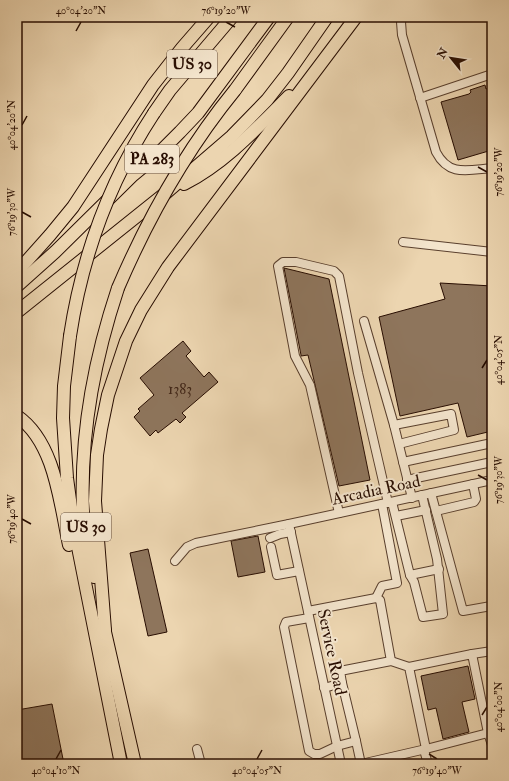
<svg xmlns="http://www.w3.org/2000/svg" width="509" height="781" viewBox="0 0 509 781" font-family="'IM FELL Double Pica',serif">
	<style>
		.building { fill: #8e755c; stroke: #280d01 }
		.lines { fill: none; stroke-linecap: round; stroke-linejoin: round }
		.minor-casing { stroke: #593f2d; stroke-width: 10 }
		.highway-casing { stroke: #280d01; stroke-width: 14 }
		.minor { stroke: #f3e4cc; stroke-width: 8 }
		.highway { stroke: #ecd5b0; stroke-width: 12 }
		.highway-bridge-casing { stroke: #280d01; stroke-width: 14; stroke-linecap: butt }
		.highway-bridge { stroke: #ecd5b0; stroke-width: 12 }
		.ticks { fill: none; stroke: #280d01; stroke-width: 1.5 }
		.labels { text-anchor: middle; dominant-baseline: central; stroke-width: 4; stroke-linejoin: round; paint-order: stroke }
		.number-label { font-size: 15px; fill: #422718 }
		.shield { fill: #f3e4cc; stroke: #654e3e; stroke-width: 1 }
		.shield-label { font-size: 16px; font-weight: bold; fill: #280d01 }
		.street-label { font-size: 17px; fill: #280d01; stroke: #f3e4cc }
		.neatline { fill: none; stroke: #280d01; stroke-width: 1.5 }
		.ticks-label { font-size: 10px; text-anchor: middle; fill: #280d01 }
	</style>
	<rect width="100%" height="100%" fill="#ecd5b0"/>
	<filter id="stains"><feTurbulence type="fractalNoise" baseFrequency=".005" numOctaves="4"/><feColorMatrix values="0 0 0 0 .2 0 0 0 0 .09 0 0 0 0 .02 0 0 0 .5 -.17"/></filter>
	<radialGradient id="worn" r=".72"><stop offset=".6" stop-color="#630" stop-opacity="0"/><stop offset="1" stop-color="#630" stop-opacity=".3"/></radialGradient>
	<g class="building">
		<path d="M485,85L486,89L492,87V150L458,160L441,102L469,94L471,92L470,90Z"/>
		<path d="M284,268L329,279L370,480L339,486L308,355L301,356V355Z"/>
		<path d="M440,283L492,286V431L467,437L458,403L400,416L379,317L445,299Z"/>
		<path d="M183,341L191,351L186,356L204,377L209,372L218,382L182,413L186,417L180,423L176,419L158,433L156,430L150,436L134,417L140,411L138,409L154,395L140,378Z"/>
		<path d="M258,536L265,572L238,577L231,541Z"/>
		<path d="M148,549L167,632L148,636L130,553Z"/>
		<path d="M468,666L475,699L462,702L469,732L443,739L436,708L428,710L421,676Z"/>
		<path d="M52,704L64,764H17V710Z"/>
	</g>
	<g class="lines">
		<g class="minor-casing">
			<g id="minor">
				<path d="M403,17L401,22L402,35L436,152C449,177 468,170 492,168"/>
				<path d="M420,98L492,74"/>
				<path d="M403,242L492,252"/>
				<path d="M364,321L394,425L412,498"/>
				<path d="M394,425L451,414L454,430L399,444"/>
				<path d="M403,462L492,443"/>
				<path d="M407,480L492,462"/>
				<path d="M431,493L463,611L491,606"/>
				<path d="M392,502L410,575L414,582L423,617L443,614L437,559L422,495"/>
				<path d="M436,511L474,502L476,499L473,484"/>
				<path d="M339,513L310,385L295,356L278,266L283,262H296L334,271L339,276L358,373L388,503"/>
				<path d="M396,516L426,510"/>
				<path d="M270,538L280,534L291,532"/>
				<path d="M271,547L277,575L299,571"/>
				<path d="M175,561L187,547L196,543L289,524"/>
				<path d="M410,575L439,569"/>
				<path d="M376,598L382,586L397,583L382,504"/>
				<path d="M308,611L376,598L380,600L391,661"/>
				<path d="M309,618L286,622L284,627L309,751L314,754H320L337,746L356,741L342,683L324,688"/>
				<path d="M472,654L492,651"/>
				<path d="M409,667L472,654L488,733"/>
				<path d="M342,683L340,671L391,661L409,667L426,749L361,764L356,741"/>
				<path d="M197,749L201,764"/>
				<path d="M426,749L488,733L492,745"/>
				<path d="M424,750L428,764"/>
				<path d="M341,764L289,524L492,480"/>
			</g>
		</g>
		<g class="highway-casing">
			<g id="highway">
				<path d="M235,90L288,17"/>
				<path d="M154,113L170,90L232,17"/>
				<path d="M184,184C225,163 257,128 289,96"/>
				<path d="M17,272L50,235L73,207L153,85L182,48L209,17"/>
				<path d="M17,286L55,252L133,175L156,156L180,132L198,113L269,17"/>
				<path d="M17,312L167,192L232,136L267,100L288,73L327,17"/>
				<path d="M70,336L64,386L63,418L67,478L73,522L121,764"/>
				<path d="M17,416C55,442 60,503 69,545"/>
				<path d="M94,577C90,556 84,533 83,511C80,435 94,360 118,288"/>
				<path d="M103,623L135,764"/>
				<path d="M105,630L95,501L97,455L101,429L108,395L126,341L141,310L168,267L356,17"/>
			</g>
		</g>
		<use href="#minor" class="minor"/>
		<use href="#highway" class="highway"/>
		<g class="highway-bridge-casing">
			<g id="highway-bridge">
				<path d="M118,288C148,218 186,150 235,90"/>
				<path d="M70,336C82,257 110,180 154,113"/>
			</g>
		</g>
		<use href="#highway-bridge" class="highway-bridge"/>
	</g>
	<path class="ticks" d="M226,22L235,27M76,31L81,22M22,125L27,116M478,167L487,172M22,212L31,217M482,368L487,360M478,475L487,480M22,519L31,524M482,715L487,707M429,754L437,759M56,759L61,750M257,759L262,750"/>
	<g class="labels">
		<g class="number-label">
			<text x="180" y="389">1383</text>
		</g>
		<g class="shield">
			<rect x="167" y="50" width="50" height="28" rx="3"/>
			<rect x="125" y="145" width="54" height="28" rx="3"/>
			<rect x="61" y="513" width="50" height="28" rx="3"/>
		</g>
		<g class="shield-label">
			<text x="192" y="64">US 30</text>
			<text x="152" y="159">PA 283</text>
			<text x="86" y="527">US 30</text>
		</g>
		<g class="street-label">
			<text transform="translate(376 490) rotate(-12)">Arcadia Road</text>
			<text transform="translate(332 652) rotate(78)">Service Road</text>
		</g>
	</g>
	<rect width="509" height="781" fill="none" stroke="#ecd5b0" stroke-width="44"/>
	<g transform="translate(451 58) rotate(300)" stroke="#f3e4cc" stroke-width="3" paint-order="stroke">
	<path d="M0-3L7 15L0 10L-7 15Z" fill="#280d01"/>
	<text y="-6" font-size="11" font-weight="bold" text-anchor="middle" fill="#280d01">N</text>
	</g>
	<rect x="22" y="22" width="465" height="737" class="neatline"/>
	<g class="ticks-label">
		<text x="81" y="14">40°04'20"N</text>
		<text x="226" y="14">76°19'20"W</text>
		<text transform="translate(11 125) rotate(-90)" y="4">40°04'20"N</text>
		<text transform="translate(498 172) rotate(-90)" y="4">76°19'20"W</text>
		<text transform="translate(11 212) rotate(-90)" y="4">76°19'30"W</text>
		<text transform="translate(498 360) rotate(-90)" y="4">40°04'05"N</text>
		<text transform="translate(498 480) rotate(-90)" y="4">76°19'30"W</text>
		<text transform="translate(11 519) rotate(-90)" y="4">76°19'40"W</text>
		<text transform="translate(498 707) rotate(-90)" y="4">40°04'00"N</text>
		<text x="56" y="774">40°04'10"N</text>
		<text x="257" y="774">40°04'05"N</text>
		<text x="437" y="774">76°19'40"W</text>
	</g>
	<rect width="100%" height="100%" filter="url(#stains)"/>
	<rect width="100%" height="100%" fill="url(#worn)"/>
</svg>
